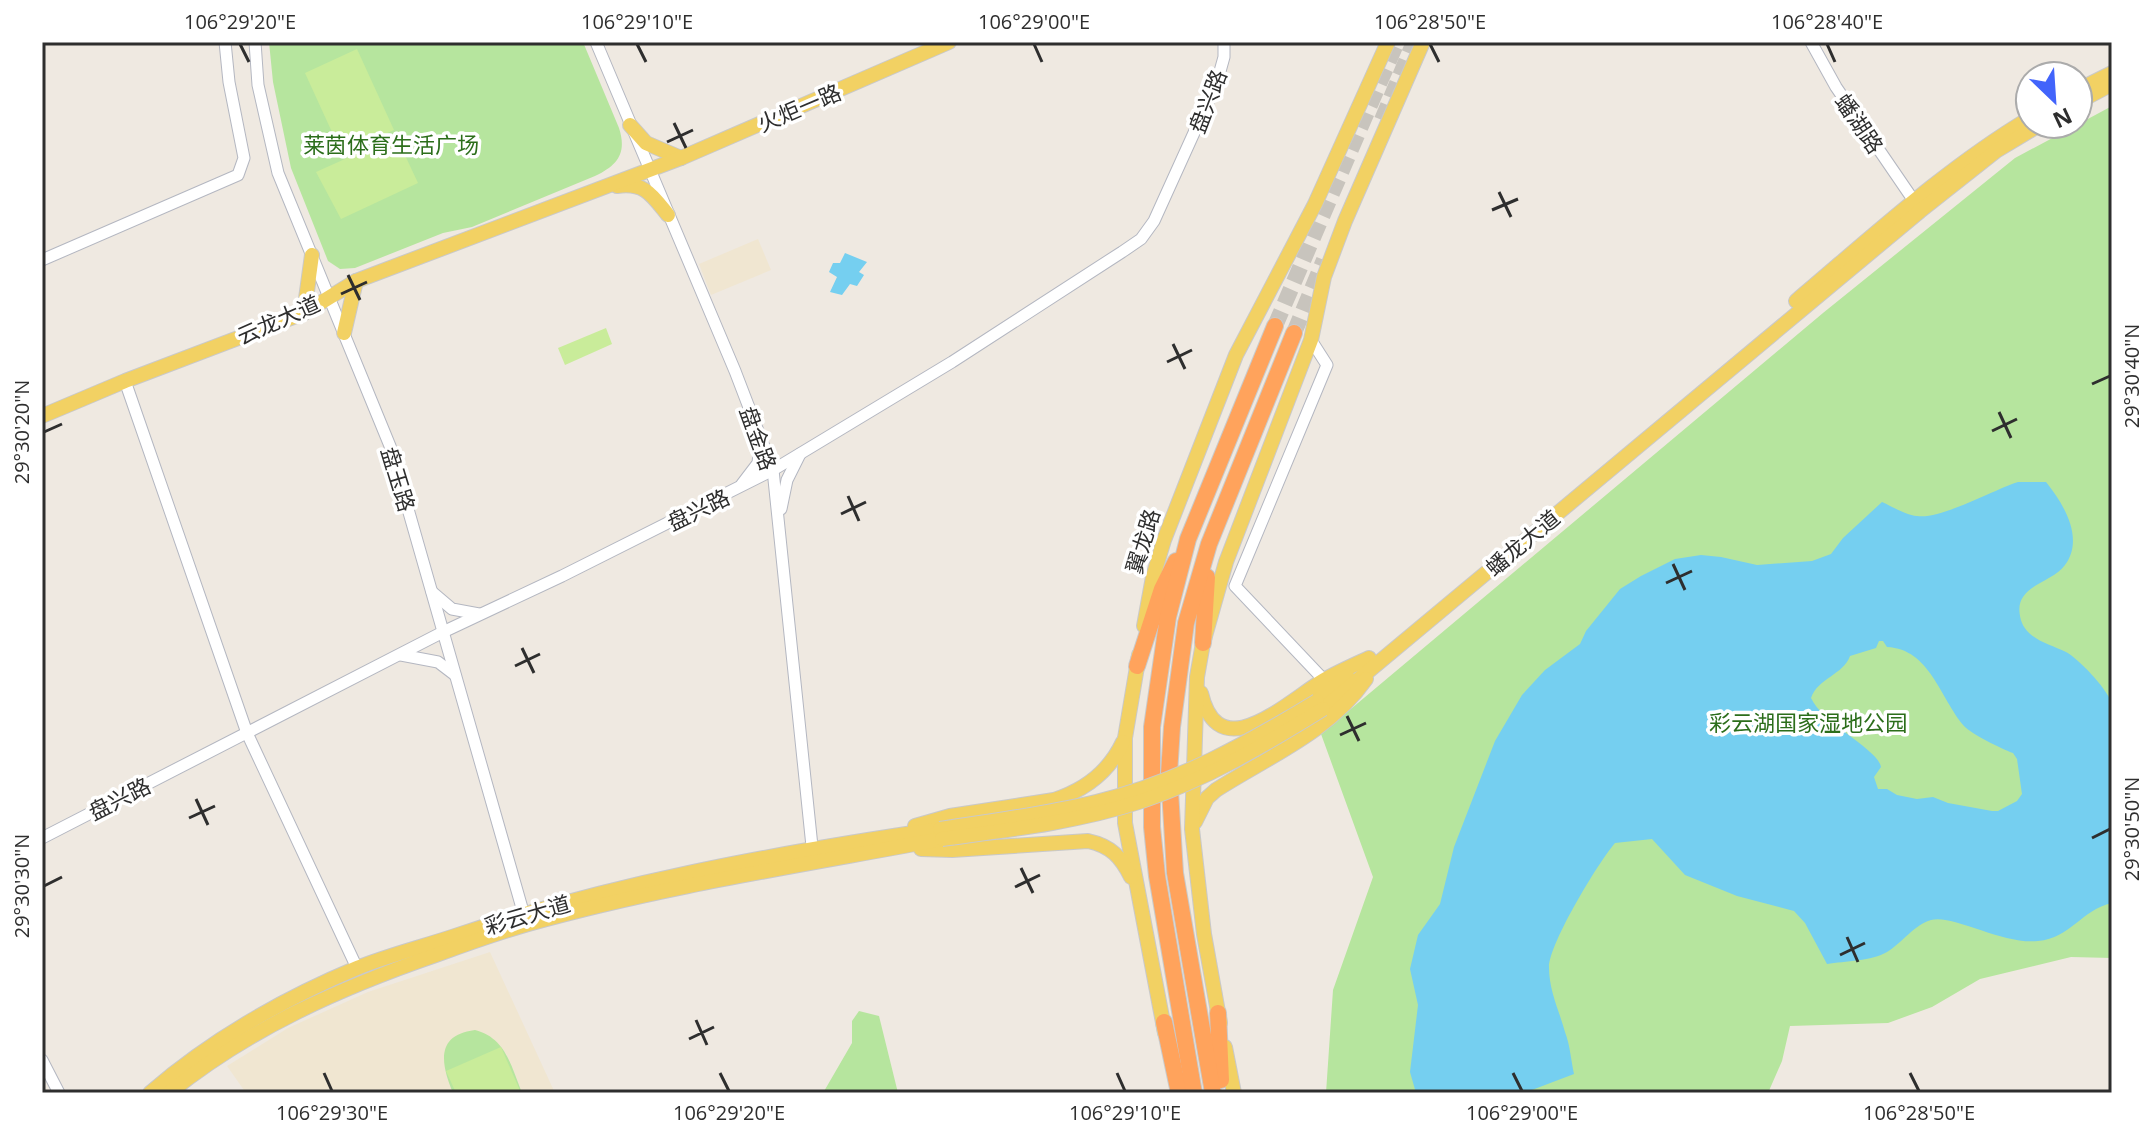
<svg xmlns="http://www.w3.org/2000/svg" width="2154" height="1135" viewBox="0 0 2154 1135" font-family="'Open Sans','Noto Sans SC',sans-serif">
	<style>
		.education { fill: #f0e6d1 }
		.park { fill: #b6e59e }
		.pitch { fill: #c9ec9a }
		.water { fill: #75cff0; fill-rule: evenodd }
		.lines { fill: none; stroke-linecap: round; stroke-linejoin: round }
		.highway-tunnel { stroke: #c8c4bd; stroke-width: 16; stroke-dasharray: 16 8; stroke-linecap: butt }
		.minor-casing { stroke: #b4b7c1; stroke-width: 13 }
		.major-casing { stroke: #c9c9c9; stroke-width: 16 }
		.highway-casing { stroke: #c9c9c9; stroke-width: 18 }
		.minor { stroke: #fff; stroke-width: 11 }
		.major { stroke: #f2d163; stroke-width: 14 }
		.highway { stroke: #ffa35c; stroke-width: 16 }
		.major-bridge-casing { stroke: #c9c9c9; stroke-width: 16; stroke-linecap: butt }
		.major-bridge { stroke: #f2d163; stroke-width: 14 }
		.ticks { fill: none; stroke: #2e2e2e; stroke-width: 3 }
		.labels { text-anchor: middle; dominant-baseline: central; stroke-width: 7; stroke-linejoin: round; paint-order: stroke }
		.street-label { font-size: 22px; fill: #2e2e2e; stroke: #fff }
		.park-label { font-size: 22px; fill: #2c6e1b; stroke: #fff }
		.neatline { fill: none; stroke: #2e2e2e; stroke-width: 3 }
		.ticks-label { font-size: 20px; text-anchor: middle; fill: #2e2e2e }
	</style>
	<rect width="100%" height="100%" fill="#efe9e1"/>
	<g class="education">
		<path d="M758,239L771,270L711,295L699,264Z"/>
		<path d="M490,952L555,1093H246L227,1066L288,1028L368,992Z"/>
	</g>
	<g class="park">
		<path d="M269,42H583L619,128C627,153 618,165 595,176L472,227L443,233L355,268L340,269L328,261L291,168L273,82Z"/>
		<path d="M2112,106V958L2071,957L1980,979L1932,1007L1888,1023L1790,1026L1782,1061L1768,1093H1326L1333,990L1373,877L1321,734L1823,313L2015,158Z"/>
		<path d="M859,1011L879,1016L898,1093H823L852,1043V1021Z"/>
		<path d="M475,1030C506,1038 511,1066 522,1093H453C441,1064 435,1035 475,1030Z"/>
	</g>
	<g class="pitch">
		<path d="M357,49L394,130L342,154L305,73Z"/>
		<path d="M396,136L418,183L341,219L316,172Z"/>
		<path d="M606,328L612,344L565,365L558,348Z"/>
		<path d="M501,1047L521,1093H456L446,1071Z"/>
	</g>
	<g class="water">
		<path d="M845,253L867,262L859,272L864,275L857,286L850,284L842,295L830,292L837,277L829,272L833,263H840Z"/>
		<path d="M2018,482H2046C2063,503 2085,538 2065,565C2051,584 2014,585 2020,616C2024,639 2048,643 2066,652C2079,659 2105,687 2111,701C2116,713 2112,736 2112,750C2112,801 2112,852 2112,903C2081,910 2071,938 2038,941C2003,945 1953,914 1931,920C1915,924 1902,943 1887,952C1872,961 1845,961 1827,964L1805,923L1794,911L1737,896L1685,875L1652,839L1615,843C1598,863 1550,942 1549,967C1549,991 1559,1010 1565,1032C1570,1045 1571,1060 1574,1074L1524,1093H1416L1410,1072L1418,1005L1410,969L1418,935L1440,904L1454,847L1495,741L1522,695L1545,670L1580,644L1586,631L1620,589L1641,576L1675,559L1701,555L1721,557L1757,565L1812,561L1831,554L1843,538L1882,502C1893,507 1906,515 1917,516C1940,520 1993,490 2018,482ZM1879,641H1883L1887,647C1930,649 1940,698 1964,726C1971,734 2002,749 2013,753L2017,759L2022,794L2017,801L1998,811H1992L1948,803L1933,797L1917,799L1897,795L1887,789H1878L1874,777L1881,767C1878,749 1823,724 1811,698C1818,678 1843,675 1850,656L1876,648Z"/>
	</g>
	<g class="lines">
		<g class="highway-tunnel">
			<path d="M1382,120L1414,42"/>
			<path d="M1275,326L1397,42"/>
			<path d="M1294,333L1324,260"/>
		</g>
		<g class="minor-casing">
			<g id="minor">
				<path d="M255,42L258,85L278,173L390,446L526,922"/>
				<path d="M596,42L735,371L773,470L813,856"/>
				<path d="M1811,42L1836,87L1914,201"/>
				<path d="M42,260L238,175L244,158L229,82L225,42"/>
				<path d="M1311,340L1327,365L1235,586L1324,680"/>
				<path d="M125,381L247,733L357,968"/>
				<path d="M742,484L758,463L760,443"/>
				<path d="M781,509L787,480L800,454"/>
				<path d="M432,592L452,609L479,614"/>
				<path d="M401,655L438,662L455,675"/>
				<path d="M42,838L443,632L562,576L773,470L952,362L1122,252L1141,239L1154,221L1217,82L1224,57V42"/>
				<path d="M42,1060L59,1093"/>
			</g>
		</g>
		<g class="major-casing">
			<g id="major">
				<path d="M2078,90L2112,73"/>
				<path d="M2078,102L2112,84"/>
				<path d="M630,125L646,143L681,158"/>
				<path d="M617,186C645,182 652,195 668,215"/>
				<path d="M1796,301C1872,237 1945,169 2030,118"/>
				<path d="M304,313L312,255"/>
				<path d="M344,333L356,281"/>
				<path d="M42,416L125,381L304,313L356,281L681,158L949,42"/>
				<path d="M1144,626L1153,577L1164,540L1236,355L1315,204L1388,42"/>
				<path d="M1139,655L1125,738V823L1165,1033"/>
				<path d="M1201,693C1219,770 1288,701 1324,680C1338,672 1354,665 1369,658"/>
				<path d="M1317,701L1347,676"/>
				<path d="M1323,709L1920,211L1996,151L2041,124"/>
				<path d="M1195,822L1207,798L1216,790C1269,756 1329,732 1366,679"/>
				<path d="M915,826L950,816L1054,800C1085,790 1109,772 1123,742"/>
				<path d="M921,849L952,850L1088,841C1111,846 1121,857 1131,877"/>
				<path d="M1220,1023L1204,934L1192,829L1197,677L1203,643L1226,562L1311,340L1324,277L1345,221L1423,42"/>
				<path d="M1225,1047L1234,1093"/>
				<path d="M150,1093C210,1041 283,999 357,968C389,955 422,947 455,936C612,883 776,853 940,829"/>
				<path d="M169,1093C248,1029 340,988 436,955C466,944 497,933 528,924C664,886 803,865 942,839"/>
			</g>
		</g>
		<g class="highway-casing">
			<g id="highway">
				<path d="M1203,643L1207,577"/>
				<path d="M1137,666L1162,589L1176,561"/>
				<path d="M1218,1013L1221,1080"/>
				<path d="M1164,1022L1179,1093"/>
				<path d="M1194,1093L1157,876L1152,827V727L1168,617L1188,539L1275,326"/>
				<path d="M1213,1093L1175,873L1169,774L1172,727L1186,623L1209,544L1294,333"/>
			</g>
		</g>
		<use href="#minor" class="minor"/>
		<use href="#major" class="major"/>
		<use href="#highway" class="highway"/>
		<g class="major-bridge-casing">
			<g id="major-bridge">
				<path d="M940,829C992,821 1045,814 1096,802C1176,783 1248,743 1317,701"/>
				<path d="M942,839C1009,830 1078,822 1142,801C1207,779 1265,745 1323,709"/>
			</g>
		</g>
		<use href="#major-bridge" class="major-bridge"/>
	</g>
	<path class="ticks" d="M240,44L249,62M637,44L646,62M1034,44L1042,62M1430,44L1439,62M1827,44L1835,62M674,123L686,148M667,142L693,130M1499,192L1511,217M1492,210L1518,199M348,275L360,300M341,294L367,282M1173,344L1185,369M1167,362L1192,350M2092,384L2110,376M1999,412L2011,438M1992,431L2017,419M44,432L62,424M848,496L859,521M841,514L866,502M1673,564L1685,590M1666,583L1692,571M522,648L534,673M515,666L540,654M1347,716L1359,741M1340,735L1366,723M196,799L208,825M189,818L215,806M2092,838L2110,829M1021,868L1033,893M44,886L62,877M1015,887L1040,875M1847,937L1858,962M1840,955L1865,943M696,1020L707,1045M689,1039L714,1027M324,1073L332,1091M720,1073L729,1091M1117,1073L1125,1091M1513,1073L1522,1091M1910,1073L1919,1091"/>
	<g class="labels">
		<g class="street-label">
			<text transform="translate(1207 101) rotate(-69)">盘兴路</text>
			<text transform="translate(799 107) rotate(-23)">火炬一路</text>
			<text transform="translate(1860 123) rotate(56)">蟠湖路</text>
			<text transform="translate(278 319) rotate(-24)">云龙大道</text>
			<text transform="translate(759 438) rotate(70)">盘金路</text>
			<text transform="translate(399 479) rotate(73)">盘玉路</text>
			<text transform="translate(698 509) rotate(-26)">盘兴路</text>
			<text transform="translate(1142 541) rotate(-73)">翼龙路</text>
			<text transform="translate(1522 542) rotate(-40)">蟠龙大道</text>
			<text transform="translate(119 798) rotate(-27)">盘兴路</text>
			<text transform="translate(527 914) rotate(-16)">彩云大道</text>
		</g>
		<g class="park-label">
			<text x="391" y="144">莱茵体育生活广场</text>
			<text x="1808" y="722">彩云湖国家湿地公园</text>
		</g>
	</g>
	<rect width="2154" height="1135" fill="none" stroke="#ffffff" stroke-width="88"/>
	<g transform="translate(2054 100) rotate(155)"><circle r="38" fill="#ffffff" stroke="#ababab" stroke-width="2"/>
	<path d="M0-6L14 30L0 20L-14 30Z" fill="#4264fb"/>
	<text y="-12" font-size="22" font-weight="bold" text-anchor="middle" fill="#2e2e2e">N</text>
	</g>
	<rect x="44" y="44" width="2066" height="1047" class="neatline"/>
	<g class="ticks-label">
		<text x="240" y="29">106°29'20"E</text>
		<text x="637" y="29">106°29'10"E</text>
		<text x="1034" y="29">106°29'00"E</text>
		<text x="1430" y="29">106°28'50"E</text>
		<text x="1827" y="29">106°28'40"E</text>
		<text transform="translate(2132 376) rotate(-90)" y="7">29°30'40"N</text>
		<text transform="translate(22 432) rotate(-90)" y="7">29°30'20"N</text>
		<text transform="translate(2132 829) rotate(-90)" y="7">29°30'50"N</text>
		<text transform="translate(22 886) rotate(-90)" y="7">29°30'30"N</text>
		<text x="332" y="1120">106°29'30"E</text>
		<text x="729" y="1120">106°29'20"E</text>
		<text x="1125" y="1120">106°29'10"E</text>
		<text x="1522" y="1120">106°29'00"E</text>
		<text x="1919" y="1120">106°28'50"E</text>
	</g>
</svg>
